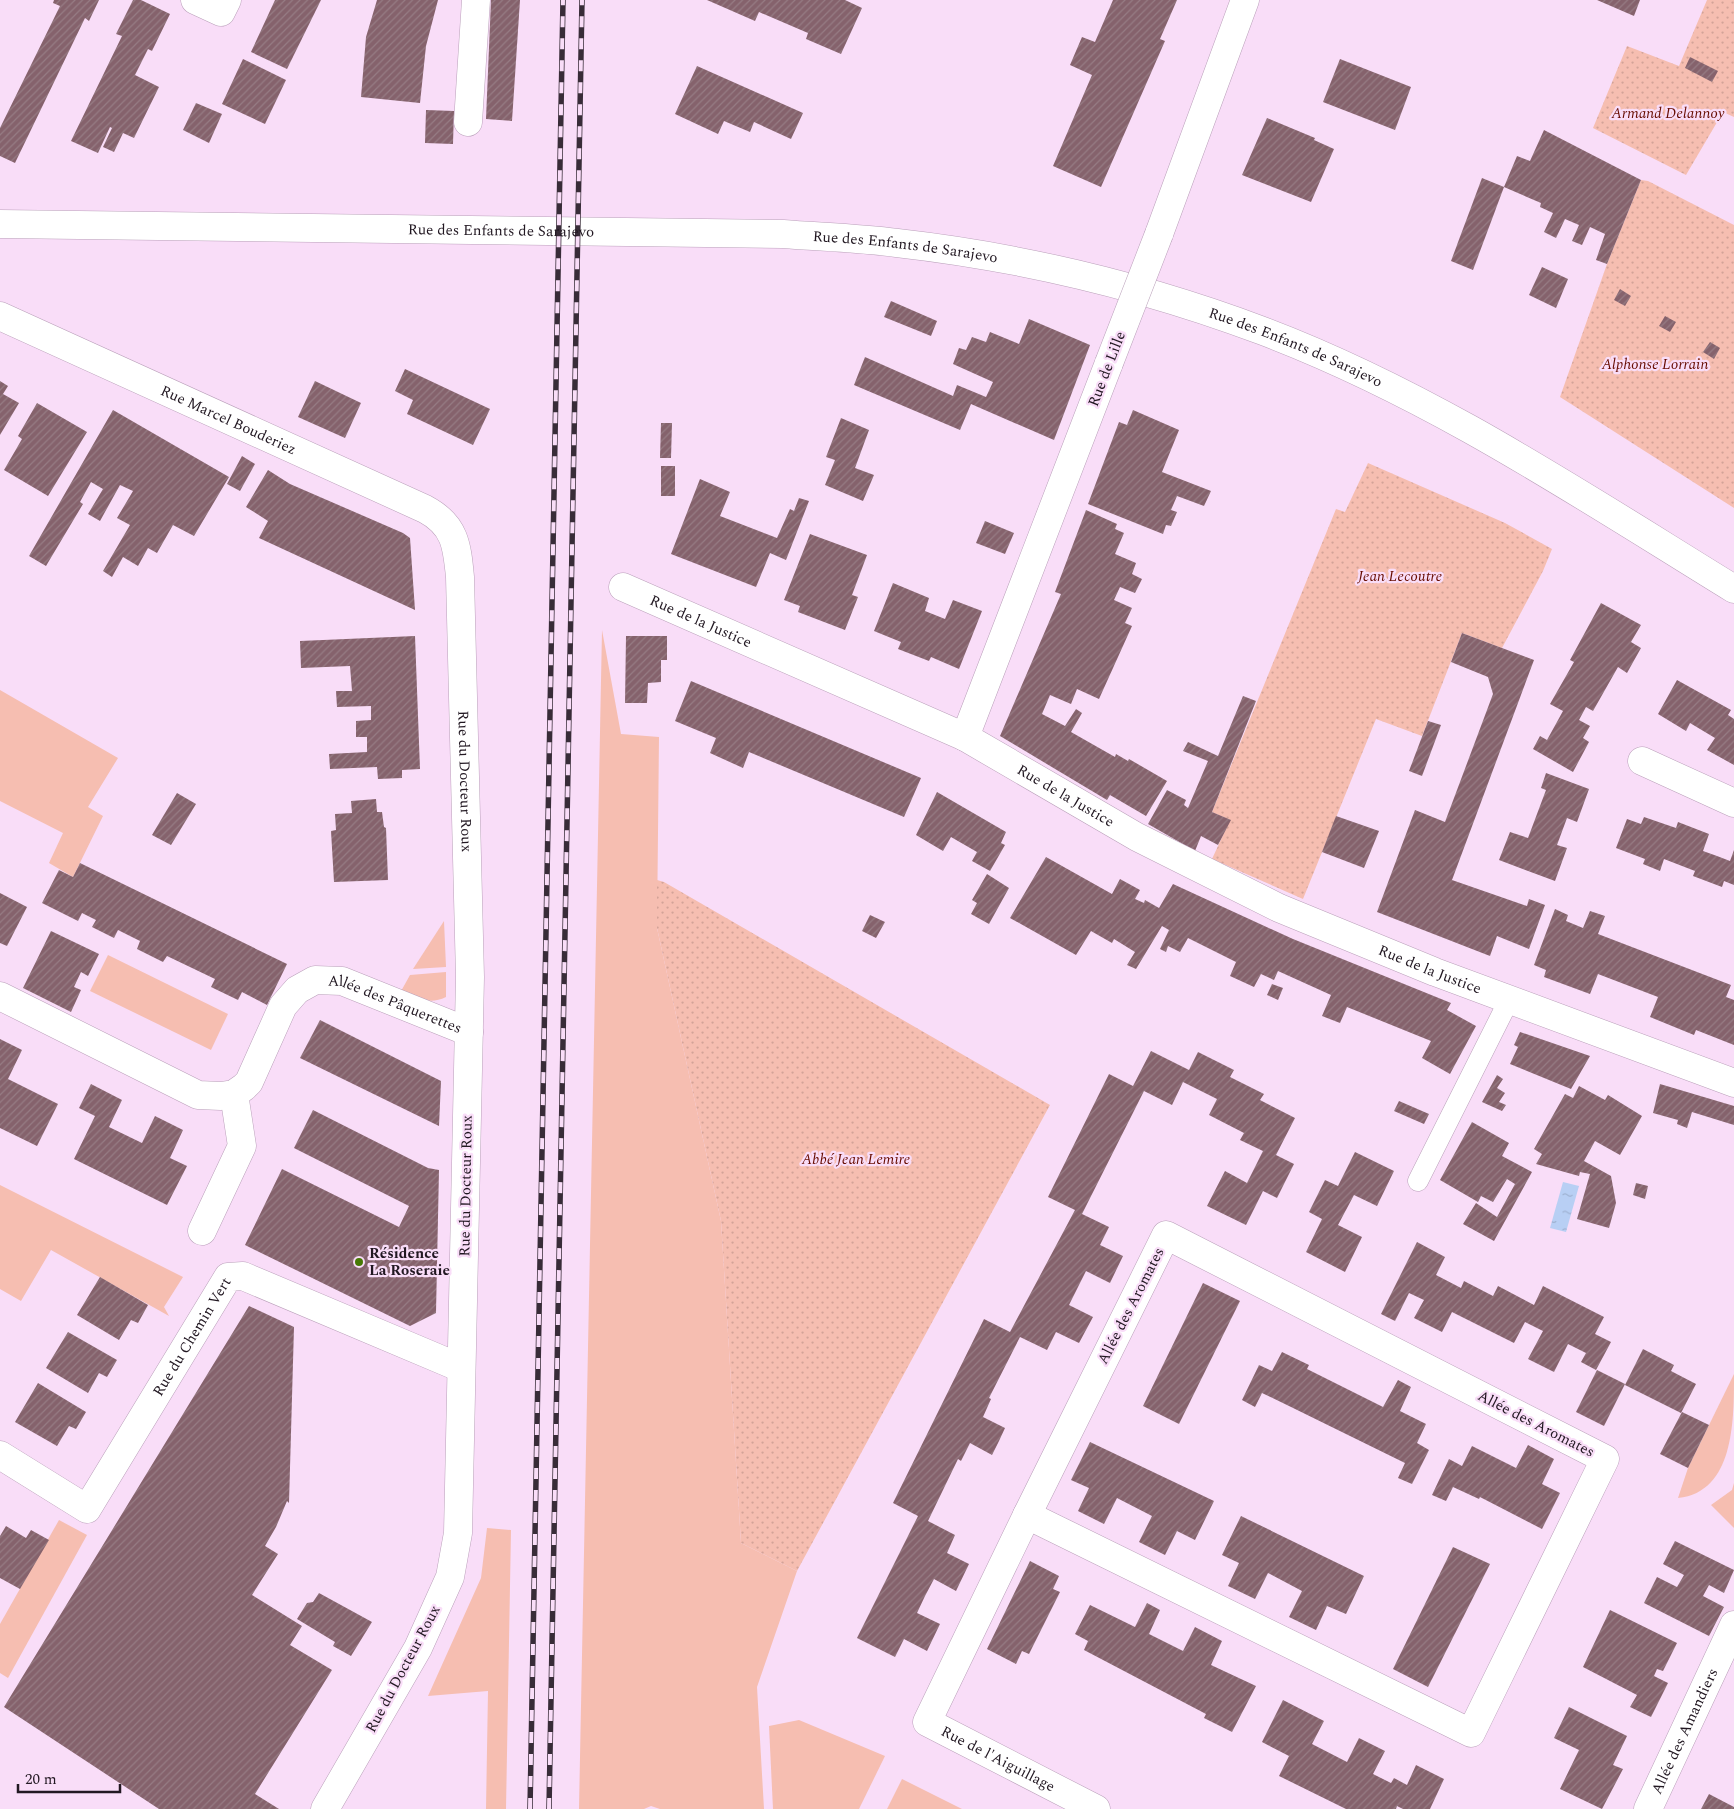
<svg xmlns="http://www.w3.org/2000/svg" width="1734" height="1809" viewBox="0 0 1734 1809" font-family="Spectral,serif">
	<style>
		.green { fill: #f6beb1 }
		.garden { fill: url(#garden-dots) }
		.water { fill: url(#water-ripples) }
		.building { fill: url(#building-hatch) }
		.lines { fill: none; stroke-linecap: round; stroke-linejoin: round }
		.service-casing { stroke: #baa0ba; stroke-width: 21 }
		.minor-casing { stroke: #baa0ba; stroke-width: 29 }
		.secondary-casing { stroke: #baa0ba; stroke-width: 29 }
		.service { stroke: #fff; stroke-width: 20 }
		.minor { stroke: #fff; stroke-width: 28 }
		.secondary { stroke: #fff; stroke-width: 28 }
		.rail-casing { stroke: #382c38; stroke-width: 5.5 }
		.rail { stroke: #f9ddf8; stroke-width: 4; stroke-dasharray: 11; stroke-linecap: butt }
		.minor-bridge-casing { stroke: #baa0ba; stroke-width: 29; stroke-linecap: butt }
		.minor-bridge { stroke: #fff; stroke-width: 28 }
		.poi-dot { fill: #467904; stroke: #f9ddf8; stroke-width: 2 }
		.labels { text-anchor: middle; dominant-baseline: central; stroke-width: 4.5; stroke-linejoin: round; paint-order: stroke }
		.park-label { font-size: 15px; font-style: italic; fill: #670c00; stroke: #f9ddf8 }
		.street-label { font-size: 15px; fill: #221822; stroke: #f9ddf8 }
		.poi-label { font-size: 15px; font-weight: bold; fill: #221822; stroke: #f9ddf8; text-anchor: start }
	</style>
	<defs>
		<pattern id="garden-dots" width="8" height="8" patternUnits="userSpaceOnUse" patternTransform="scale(1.25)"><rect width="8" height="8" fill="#f6beb1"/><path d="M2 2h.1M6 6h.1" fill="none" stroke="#d3a398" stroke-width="1.8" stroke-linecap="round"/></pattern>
		<pattern id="water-ripples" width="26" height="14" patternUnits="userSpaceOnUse" patternTransform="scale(1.25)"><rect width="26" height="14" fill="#b8cff4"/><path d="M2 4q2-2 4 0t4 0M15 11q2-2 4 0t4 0" fill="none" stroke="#9eb1d1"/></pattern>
		<pattern id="building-hatch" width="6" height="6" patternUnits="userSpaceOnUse" patternTransform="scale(1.25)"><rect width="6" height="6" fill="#85626c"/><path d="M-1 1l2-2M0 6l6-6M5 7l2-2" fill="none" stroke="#967c84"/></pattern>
	</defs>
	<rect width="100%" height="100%" fill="#f9ddf8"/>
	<g class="green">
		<path d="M602,630L621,734L659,737L657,928L721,1221L741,1543L797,1571L757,1687L764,1809H660L651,1806L644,1809H579Z"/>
		<path d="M0,690L118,758L88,807L103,816L73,877L49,863L63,833L0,801Z"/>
		<path d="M444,921L446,967L413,969Z"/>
		<path d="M108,955L228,1014L211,1050L90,991Z"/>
		<path d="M446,972V997C430,1005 417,998 400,993L410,975Z"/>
		<path d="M0,1185L183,1277L164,1307L169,1316L51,1250L21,1301L0,1289Z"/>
		<path d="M1734,1374C1734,1421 1734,1492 1678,1498L1688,1468Z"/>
		<path d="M1734,1483V1528L1711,1505L1732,1490Z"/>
		<path d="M59,1520L87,1535L8,1678L0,1673V1624Z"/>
		<path d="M487,1528L511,1530L506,1809H486L488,1691L428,1696L481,1578Z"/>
		<path d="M799,1720L885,1756L859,1809H773L769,1726Z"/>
		<path d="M902,1779L962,1809H887Z"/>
	</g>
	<g class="garden">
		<path d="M1707,0H1734V117L1723,112L1686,175L1593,128L1627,46L1679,66Z"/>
		<path d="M1641,180L1648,181L1734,225V508L1560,397L1607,264Z"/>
		<path d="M1368,463L1505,523L1552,549L1543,571L1502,648L1462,633L1422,736L1376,719L1303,899L1212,859L1230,820L1212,812L1336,509L1345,512Z"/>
		<path d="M657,880L664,882L1050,1105L797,1571L741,1543L721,1221L657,928Z"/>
	</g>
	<path class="water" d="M1563,1182L1579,1186L1566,1232L1550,1228Z"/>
	<g class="building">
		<path d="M54,0H99L89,21L85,18L15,163L0,156V128L60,6L53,3Z"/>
		<path d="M133,0H141L170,14L152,51L148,49L135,75L159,87L134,138L123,133L114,152L103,147L112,128L110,127L98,153L71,141L122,36L116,34Z"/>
		<path d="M275,0H321L287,69L251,52Z"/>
		<path d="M377,0H438L426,46L420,103L361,97L366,37Z"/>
		<path d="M491,0H520L512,121L486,119Z"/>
		<path d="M707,0H845L862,8L841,54L806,39L808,33L759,12L755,21Z"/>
		<path d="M1113,0H1177L1160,39L1165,41L1101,187L1053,166L1092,75L1070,65L1082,37L1095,42Z"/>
		<path d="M1597,0H1640L1634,16Z"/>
		<path d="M1690,57L1718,71L1712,82L1685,68Z"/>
		<path d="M243,59L286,80L265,124L222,104Z"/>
		<path d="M1340,59L1411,87L1395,130L1323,102Z"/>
		<path d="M697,66L803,113L791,139L754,122L750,132L724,121L718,134L675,114Z"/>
		<path d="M196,103L222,114L209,143L183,130Z"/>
		<path d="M426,110L454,111L453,144L425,143Z"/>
		<path d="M1267,118L1315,138L1314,140L1334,149L1311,202L1242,175Z"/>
		<path d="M1544,130L1641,180L1607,264L1596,260L1605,234L1590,227L1582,245L1572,241L1579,225L1565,219L1556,238L1544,232L1553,213L1540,207L1541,203L1504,187L1517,156L1530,161Z"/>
		<path d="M1482,178L1504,187L1473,270L1451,261Z"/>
		<path d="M1542,267L1568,279L1556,308L1529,295Z"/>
		<path d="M1620,289L1631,296L1625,306L1614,300Z"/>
		<path d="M891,301L937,321L931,336L884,317Z"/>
		<path d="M1665,316L1676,322L1670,332L1659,326Z"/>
		<path d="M1029,319L1090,345L1054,440L971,404L960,430L854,385L865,357L953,396L957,385L986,397L993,382L953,364L959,348L966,350L972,337L986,342L990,332L1019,344Z"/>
		<path d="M1710,342L1720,348L1714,359L1703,352Z"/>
		<path d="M405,369L490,409L473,445L407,414L413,400L395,391Z"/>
		<path d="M0,381L8,386L3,394L19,403L0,435Z"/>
		<path d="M315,381L361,403L345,438L298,417Z"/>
		<path d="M37,403L87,432L48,496L4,470L22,439L18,436Z"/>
		<path d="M113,410L229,477L194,536L173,525L157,553L148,548L138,566L123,557L112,577L103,571L130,525L117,518L133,491L120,485L100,521L88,514L103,489L91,482L80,502L83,504L46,566L29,556Z"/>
		<path d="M1133,410L1179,430L1162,472L1211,491L1204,506L1177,496L1171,510L1177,512L1171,526L1166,525L1163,534L1088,504L1119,422L1127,425Z"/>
		<path d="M841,418L869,430L855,468L874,475L863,501L825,485L835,460L826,457Z"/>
		<path d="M661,423H672L671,458H660Z"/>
		<path d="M242,456L255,464L240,491L227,484Z"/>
		<rect x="661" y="466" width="14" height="30"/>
		<path d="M268,470L290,484L403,533L410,538L415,610L259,538L268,521L246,507Z"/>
		<path d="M700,479L730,492L720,516L777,538L790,509L794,511L799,498L809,501L786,560L770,553L756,587L671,554Z"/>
		<path d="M1086,510L1117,524L1115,529L1124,533L1115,554L1136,563L1132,574L1142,579L1135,593L1120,587L1114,600L1132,608L1125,623L1132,626L1099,699L1077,689L1071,704L1050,695L1042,714L1065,726L1076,709L1082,713L1071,732L1115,757L1116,754L1128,761L1129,759L1167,781L1146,816L1110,795L1107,800L1000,736L1061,594L1055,592Z"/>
		<path d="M985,521L1014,533L1005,554L976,543Z"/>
		<path d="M810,534L867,555L852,595L858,597L845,630L798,612L800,606L784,600Z"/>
		<path d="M893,583L929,598L925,611L945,619L953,600L982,611L959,669L931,657L929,661L898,649L901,642L874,631Z"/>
		<path d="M1601,603L1641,625L1631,642L1641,648L1627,673L1618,667L1593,711L1586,707L1579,720L1590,726L1583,738L1589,742L1573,772L1533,749L1540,736L1547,740L1563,711L1550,704L1574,662L1570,660Z"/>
		<path d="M1462,633L1534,660L1452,880L1527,906L1529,899L1545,905L1529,949L1497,936L1490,956L1377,912L1415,810L1445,822L1493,694L1488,677L1451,662Z"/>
		<path d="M415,636L420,769L402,770V778L378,779L377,767L330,769L329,754L367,752V737H356V721L371,720V706L337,707L336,691H352L350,666L301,668L300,641Z"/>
		<path d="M626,636H667V660H661V682L648,683L647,703H625Z"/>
		<path d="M1677,680L1731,710L1728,715L1734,719V765L1707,750L1715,738L1690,723L1686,731L1658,714Z"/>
		<path d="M691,681L921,778L904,817L749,752L743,768L710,753L716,738L675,721Z"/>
		<path d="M1243,696L1256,701L1212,812L1231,820L1218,845L1201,836L1195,851L1148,824L1167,790L1186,800L1184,805L1188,808L1208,761L1183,751L1188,742L1218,756Z"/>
		<path d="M1428,721L1441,725L1422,776L1409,771Z"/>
		<path d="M1546,773L1589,789L1577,822L1567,818L1557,845L1567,848L1555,881L1499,860L1510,832L1528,838L1546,790L1541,788Z"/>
		<path d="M937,792L1006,832L1001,843L1005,845L990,871L972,861L977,852L951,837L943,851L916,835Z"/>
		<path d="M177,793L196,804L171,845L152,835Z"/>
		<path d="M376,799L377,812H382L384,827L386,828L388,880L334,882L331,831L336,830L335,814L352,813L351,801Z"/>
		<path d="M1336,816L1379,831L1364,868L1322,852Z"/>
		<path d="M1644,817L1676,828L1678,822L1709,834L1703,851L1717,856L1730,861L1734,850V885L1724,881L1722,887L1693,876L1695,871L1664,859L1660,871L1643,864L1645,859L1616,848L1627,819L1641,824Z"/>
		<path d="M1046,857L1112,894L1120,879L1140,890L1135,899L1144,903L1145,900L1159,908L1173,884L1293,939L1451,1003L1447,1010L1476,1026L1450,1074L1422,1058L1431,1041L1347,1007L1340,1023L1322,1016L1331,995L1278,971L1274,980L1261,974L1254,987L1230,976L1236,962L1188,938L1180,952L1168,946L1166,952L1160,949L1169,930L1162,926L1136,969L1127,965L1135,952L1114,939L1112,943L1091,931L1076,955L1010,918Z"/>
		<path d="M80,863L287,964L267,1005L242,992L238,1000L211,987L215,979L167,956L163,962L137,949L140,941L118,930L114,938L92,927L96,920L82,913L78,921L42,903L59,870L73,877Z"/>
		<path d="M987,874L1009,888L989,924L971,914L977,903L972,900Z"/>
		<path d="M0,893L27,907L7,946L0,943Z"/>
		<path d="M1555,909L1568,915L1566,921L1583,928L1590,911L1605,916L1598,934L1731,985L1726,997L1734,1000V1045L1696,1030L1694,1035L1650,1017L1658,997L1598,974L1590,994L1544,977L1546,970L1534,965Z"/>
		<path d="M870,915L885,922L876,938L862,931Z"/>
		<path d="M51,931L99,954L88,976L81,972L74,987L81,990L71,1012L23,988Z"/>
		<path d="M1272,984L1283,988L1278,1000L1267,995Z"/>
		<path d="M320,1020L441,1081L439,1126L300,1058Z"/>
		<path d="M1520,1032L1590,1056L1571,1089L1510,1064L1518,1047L1514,1045Z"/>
		<path d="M0,1039L22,1050L8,1079L58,1104L37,1146L0,1128Z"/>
		<path d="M1151,1051L1189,1070L1198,1052L1234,1070L1230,1077L1264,1094L1260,1100L1295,1118L1276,1155L1294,1164L1277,1198L1263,1191L1246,1225L1207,1206L1225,1171L1247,1183L1263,1151L1240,1140L1244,1133L1209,1115L1217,1099L1183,1082L1172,1105L1144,1091L1082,1214L1109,1227L1100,1245L1123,1256L1110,1283L1086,1271L1069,1305L1093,1317L1079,1343L1056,1332L1047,1350L1020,1337L989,1398L991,1399L983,1417L1005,1428L999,1441L992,1455L970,1443L961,1461L958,1459L928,1521L955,1535L947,1553L969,1564L956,1591L934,1579L925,1596L917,1613L940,1624L927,1651L904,1639L895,1657L857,1638L918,1516L893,1503L984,1319L1010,1332L1075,1210L1048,1197L1109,1074L1133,1086Z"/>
		<path d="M1497,1075L1503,1079L1497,1088L1505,1093L1499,1102L1506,1105L1502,1111L1482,1102Z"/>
		<path d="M91,1084L122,1100L109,1127L142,1143L155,1116L183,1130L170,1158L187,1166L167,1205L74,1159L95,1116L79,1108Z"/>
		<path d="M1660,1084L1734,1106V1125L1692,1112L1687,1128L1677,1124L1678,1120L1653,1113Z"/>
		<path d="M1579,1086L1605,1100L1608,1095L1642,1116L1620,1155L1595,1141L1584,1161L1611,1176L1616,1203L1609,1228L1577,1219L1590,1174L1580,1172L1579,1176L1536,1164L1542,1154L1534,1149L1565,1094L1573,1098Z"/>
		<path d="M1399,1101L1429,1114L1424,1124L1394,1111Z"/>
		<path d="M313,1110L428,1168L439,1170L436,1313L410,1326L245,1245L282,1169L399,1227L409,1206L294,1148Z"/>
		<path d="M1472,1122L1509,1143L1502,1156L1532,1172L1494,1241L1463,1224L1476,1203L1497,1217L1515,1184L1507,1179L1493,1202L1481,1196L1478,1202L1440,1180Z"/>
		<path d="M1355,1152L1394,1171L1377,1206L1354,1195L1338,1225L1362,1237L1345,1272L1306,1252L1322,1219L1309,1212L1325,1180L1338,1186Z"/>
		<path d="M1636,1183L1648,1186L1645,1199L1633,1195Z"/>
		<path d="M1417,1242L1445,1257L1436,1275L1461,1288L1464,1281L1493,1296L1498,1286L1534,1305L1543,1286L1604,1317L1595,1334L1611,1342L1596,1370L1581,1362L1586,1353L1568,1344L1554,1372L1528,1359L1543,1331L1525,1322L1514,1343L1452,1312L1442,1332L1414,1318L1424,1300L1409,1293L1395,1321L1381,1314Z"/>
		<path d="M100,1277L148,1305L138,1323L131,1320L119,1340L77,1315Z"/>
		<path d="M1203,1283L1240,1301L1179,1424L1143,1406Z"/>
		<path d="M249,1306L294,1327L289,1503L287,1501L276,1527L265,1546L278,1554L252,1595L302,1626L290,1645L332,1670L255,1794L279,1809H159L4,1707Z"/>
		<path d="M68,1332L117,1360L107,1377L99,1373L88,1393L46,1368Z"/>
		<path d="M1643,1349L1674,1365L1671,1371L1696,1384L1681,1413L1625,1385Z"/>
		<path d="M1282,1352L1309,1365L1307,1369L1383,1407L1398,1380L1411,1387L1400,1411L1426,1424L1417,1443L1429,1450L1412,1484L1398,1478L1405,1463L1289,1406L1262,1393L1255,1407L1242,1400L1259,1365L1272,1371Z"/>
		<path d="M1597,1370L1625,1384L1604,1426L1576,1412Z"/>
		<path d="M38,1383L86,1412L76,1429L69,1426L57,1446L15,1422Z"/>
		<path d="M1682,1412L1709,1425L1688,1468L1660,1454Z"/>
		<path d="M1090,1442L1214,1501L1195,1540L1177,1531L1165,1555L1139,1542L1152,1516L1117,1498L1104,1524L1078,1511L1089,1488L1071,1480Z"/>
		<path d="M1528,1445L1554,1459L1542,1484L1560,1493L1542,1529L1480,1497L1479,1499L1453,1487L1446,1501L1432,1495L1449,1459L1462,1466L1472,1446L1516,1468Z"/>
		<path d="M1241,1516L1364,1576L1346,1614L1327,1606L1316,1630L1289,1617L1302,1591L1268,1573L1255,1599L1228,1586L1239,1563L1222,1555Z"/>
		<path d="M6,1526L26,1538L31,1530L49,1540L20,1589L0,1578V1536Z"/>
		<path d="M1675,1541L1734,1570L1724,1593L1709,1585L1703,1596L1724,1607L1709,1636L1644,1603L1657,1577L1677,1587L1684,1575L1663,1564Z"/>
		<path d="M1453,1547L1490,1564L1428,1687L1393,1669Z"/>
		<path d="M1030,1561L1059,1576L1053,1589L1060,1592L1029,1654L1022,1651L1016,1664L987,1649Z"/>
		<path d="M319,1593L372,1622L351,1656L333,1646L335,1642L297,1619L307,1603L313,1602Z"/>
		<path d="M1147,1603L1160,1610L1149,1634L1183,1651L1195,1627L1222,1641L1211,1665L1256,1686L1232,1732L1204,1718L1206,1714L1084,1650L1088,1641L1075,1634L1090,1605L1135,1627Z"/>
		<path d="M1610,1610L1677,1643L1663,1671L1657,1669L1654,1676L1668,1683L1651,1717L1630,1707L1637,1695L1583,1667Z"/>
		<path d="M1283,1700L1324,1721L1312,1744L1347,1762L1359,1738L1385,1751L1373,1774L1391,1783L1394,1778L1407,1785L1416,1765L1444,1779L1430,1809H1403L1397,1806L1396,1809H1346L1279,1776L1289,1756L1262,1742Z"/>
		<path d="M1569,1707L1627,1736L1613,1765L1623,1769L1602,1809L1560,1789L1579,1750L1554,1738Z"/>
		<path d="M1709,1794L1734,1807V1809H1701Z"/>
	</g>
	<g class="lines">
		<g class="service-casing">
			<path id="service" d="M1418,1181L1509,1000"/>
		</g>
		<g class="minor-casing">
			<g id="minor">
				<path d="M195,0L221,12L227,0"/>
				<path d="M468,122L476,0"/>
				<path d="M1159,234L1245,0"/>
				<path id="s1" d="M0,316L425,509C455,525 457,545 460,577L470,977L458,1533L450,1577L418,1648L325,1809"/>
				<path id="s2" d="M623,587L965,737L1137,837L1279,908L1435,972L1734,1083"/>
				<path d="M965,737L1109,363"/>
				<path d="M1642,761L1734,803"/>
				<path id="s3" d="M0,996L198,1095L221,1096L234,1094L244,1087L249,1082L283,1006L297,990L315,980L342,981L469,1032"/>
				<path d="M202,1231L242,1146L234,1094"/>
				<path d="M1166,1235L1605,1459L1471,1733L1027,1515Z"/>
				<path id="s4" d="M0,1455L87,1509L228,1277L243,1276L461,1368"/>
				<path id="s5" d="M1027,1515L927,1722L1096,1809"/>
				<path id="s6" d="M1648,1809L1734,1625"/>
			</g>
		</g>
		<g class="secondary-casing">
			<g id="secondary">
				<path id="s7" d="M0,224L783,234C821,237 859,238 897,243C1021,257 1146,287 1263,331C1432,395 1581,495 1734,589"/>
			</g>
		</g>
		<use href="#service" class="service"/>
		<use href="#minor" class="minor"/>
		<use href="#secondary" class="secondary"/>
		<g class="rail-casing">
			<g id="rail">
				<path d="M530,1809L563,0"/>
				<path d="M549,1809L582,0"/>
			</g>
		</g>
		<use href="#rail" class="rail"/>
		<g class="minor-bridge-casing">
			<path id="minor-bridge" d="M1109,363L1159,234"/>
		</g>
		<use href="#minor-bridge" class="minor-bridge"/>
	</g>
	<circle class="poi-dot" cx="359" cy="1262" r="5"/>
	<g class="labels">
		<g class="park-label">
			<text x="1668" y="113">Armand Delannoy</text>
			<text x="1655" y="364">Alphonse Lorrain</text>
			<text x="1400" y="576">Jean Lecoutre</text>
			<text x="856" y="1159">Abbé Jean Lemire</text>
		</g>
		<g class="street-label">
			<text stroke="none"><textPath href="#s7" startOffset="501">Rue des Enfants de Sarajevo</textPath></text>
			<text stroke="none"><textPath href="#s7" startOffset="906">Rue des Enfants de Sarajevo</textPath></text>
			<text stroke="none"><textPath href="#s7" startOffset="1311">Rue des Enfants de Sarajevo</textPath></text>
			<text transform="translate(1107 369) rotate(-69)">Rue de Lille</text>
			<text stroke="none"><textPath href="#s1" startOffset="251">Rue Marcel Bouderiez</textPath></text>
			<text stroke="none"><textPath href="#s2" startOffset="85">Rue de la Justice</textPath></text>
			<text stroke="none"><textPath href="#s1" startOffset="752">Rue du Docteur Roux</textPath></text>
			<text stroke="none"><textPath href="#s2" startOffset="490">Rue de la Justice</textPath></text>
			<text stroke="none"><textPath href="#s2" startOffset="894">Rue de la Justice</textPath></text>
			<text stroke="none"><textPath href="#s3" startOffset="486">Allée des Pâquerettes</textPath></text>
			<text transform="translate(466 1186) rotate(-89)">Rue du Docteur Roux</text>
			<text transform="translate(1131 1306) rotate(-63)">Allée des Aromates</text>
			<text stroke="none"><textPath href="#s4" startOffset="304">Rue du Chemin Vert</textPath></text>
			<text transform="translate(1536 1424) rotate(27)">Allée des Aromates</text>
			<text transform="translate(403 1669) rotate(-62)">Rue du Docteur Roux</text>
			<text stroke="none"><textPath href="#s6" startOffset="86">Allée des Amandiers</textPath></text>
			<text stroke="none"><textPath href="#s5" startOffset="310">Rue de l'Aiguillage</textPath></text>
		</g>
		<g class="poi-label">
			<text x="369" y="1253">Résidence<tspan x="369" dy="17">La Roseraie</tspan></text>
		</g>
	</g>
	<path d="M18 1784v8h102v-8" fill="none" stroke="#221822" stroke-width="2.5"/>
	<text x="25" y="1784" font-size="15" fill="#221822" stroke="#f9ddf8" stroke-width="4" paint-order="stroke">20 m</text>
</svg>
